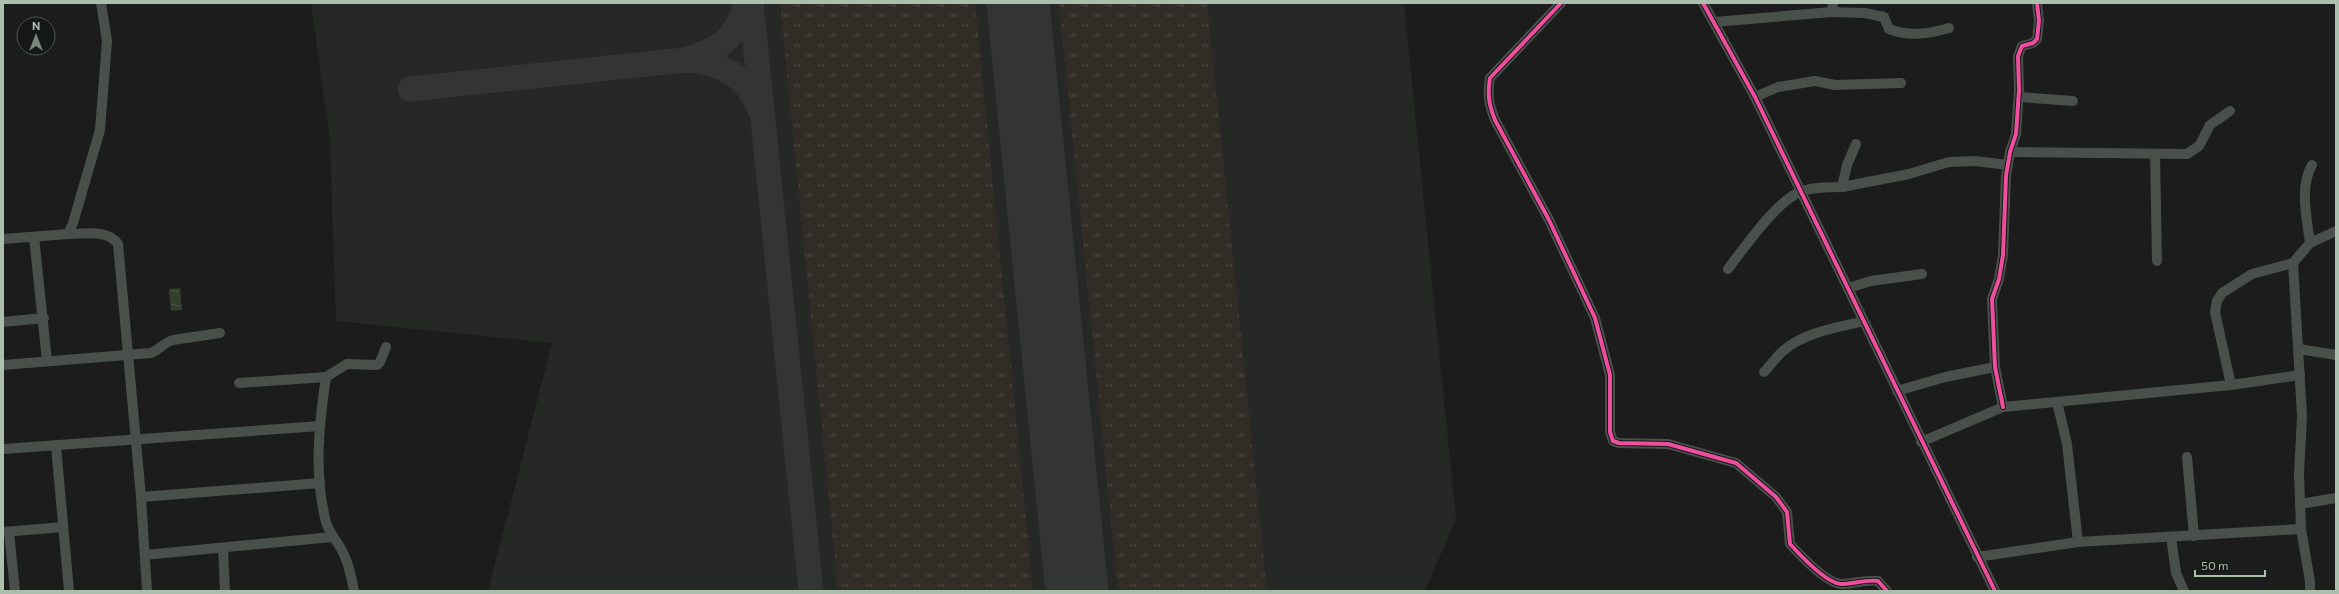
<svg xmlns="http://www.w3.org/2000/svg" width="2339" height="594" viewBox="0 0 2339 594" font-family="Commissioner,sans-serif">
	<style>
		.built { fill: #252825 }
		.grass { fill: url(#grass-tufts) }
		.water { fill: url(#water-ripples) }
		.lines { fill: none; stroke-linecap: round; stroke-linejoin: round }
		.taxiway { stroke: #333533; stroke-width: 25 }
		.runway { stroke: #333533; stroke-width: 63 }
		.street { stroke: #494f4a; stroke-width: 10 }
		.cycleway-casing { stroke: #151816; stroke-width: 6 }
		.cycleway { stroke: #ef4d9e; stroke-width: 4 }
	</style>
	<defs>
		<pattern id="grass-tufts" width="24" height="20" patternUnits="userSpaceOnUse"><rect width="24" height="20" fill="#322c27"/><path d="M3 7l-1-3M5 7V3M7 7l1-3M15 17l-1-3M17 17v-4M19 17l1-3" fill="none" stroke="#4d4944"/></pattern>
		<pattern id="water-ripples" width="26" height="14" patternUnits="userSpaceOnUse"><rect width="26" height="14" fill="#323f2c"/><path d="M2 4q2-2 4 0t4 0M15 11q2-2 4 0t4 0" fill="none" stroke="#4d5948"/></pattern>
	</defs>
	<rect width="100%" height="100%" fill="#1b1c1b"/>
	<path class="built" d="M311,3H1404L1456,519L1425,591H488L552,343L336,321L330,142Z"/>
	<g class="grass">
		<path d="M780,3H975L1033,591H838Z"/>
		<path d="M1059,3H1207L1267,591H1118Z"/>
	</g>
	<path class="water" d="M180,288L182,310L171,311L169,289Z"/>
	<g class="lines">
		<g class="taxiway">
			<path d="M751,3L811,591"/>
			<path d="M688,60C720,62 747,76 759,108"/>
			<path d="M410,89L685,60C719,50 737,39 746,3"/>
		</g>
		<path class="runway" d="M1018,3L1077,591"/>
		<g class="street">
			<path d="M1561,3L1490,78C1487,94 1489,105 1495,120L1549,220L1595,318L1610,375V432L1613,441L1619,443L1668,444L1736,463L1776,497L1787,512L1790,544C1800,555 1826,583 1841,584C1854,584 1866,579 1878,581L1887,591"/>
			<path d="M1703,3L1755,97L1995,591"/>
			<path d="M1832,12L1865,13L1884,17L1889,29C1910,37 1928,34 1949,28"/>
			<path d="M1714,22L1832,12L1833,3"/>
			<path d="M1755,97L1778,87L1815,81L1835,85L1901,83"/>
			<path d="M2019,97L2073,101"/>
			<path d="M2010,152L2187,154L2199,146L2210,125L2230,111"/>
			<path d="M2155,154L2157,261"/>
			<path d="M1842,187L1909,174L1949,162L1975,161L2008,165"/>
			<path d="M68,234C84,234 108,229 118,244L141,497L147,591"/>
			<path d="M34,237L47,361"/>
			<path d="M3,239L68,234L73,223L100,130L107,41L101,3"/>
			<path d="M2310,243C2307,218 2299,188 2312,165"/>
			<path d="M2293,263L2302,416L2299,474L2301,529L2310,581V591"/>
			<path d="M1728,269C1744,248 1777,200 1802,191C1815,187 1828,187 1842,187L1847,165L1856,144"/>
			<path d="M1848,288L1871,281L1922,274"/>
			<path d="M3,322L44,318"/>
			<path d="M2299,349L2336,355"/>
			<path d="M3,365L151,353C160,349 165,342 173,340L220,333"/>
			<path d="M1764,372C1770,366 1776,357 1783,351C1804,332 1837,328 1864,321"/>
			<path d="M239,383L326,377"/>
			<path d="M2231,385L2215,312L2217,301L2222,293L2252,274L2293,263L2310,243L2336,231"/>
			<path d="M1897,391L1945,377L1995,367"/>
			<path d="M2057,402L2067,444L2078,542"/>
			<path d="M2003,407L1995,367L1992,299L1999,279L2003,255L2006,176L2010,152L2016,134L2019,90L2018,56L2022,46L2033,43L2037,39L2039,21L2037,3"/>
			<path d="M1921,442L2003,407L2231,385L2300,375"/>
			<path d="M56,446L69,591"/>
			<path d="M3,449L320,426"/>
			<path d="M2187,457L2194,536"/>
			<path d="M141,497L320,483"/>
			<path d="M2300,504L2336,498"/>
			<path d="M3,532L63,527"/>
			<path d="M9,532L15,591"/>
			<path d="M2171,537L2176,573L2184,591"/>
			<path d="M223,548L225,591"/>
			<path d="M145,555L332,537"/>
			<path d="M1977,557L2078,542L2301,529"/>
			<path d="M354,591C351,576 348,560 340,547C334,537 327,530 325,518C314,472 319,423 326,377L347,364L377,365L380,362L386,347"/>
		</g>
		<g class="cycleway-casing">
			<g id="cycleway">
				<path d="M1561,3L1490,78C1487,94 1489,105 1495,120L1549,220L1595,318L1610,375V432L1613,441L1619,443L1668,444L1736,463L1776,497L1787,512L1790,544C1800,555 1826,583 1841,584C1854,584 1866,579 1878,581L1887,591"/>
				<path d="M1703,3L1755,97L1995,591"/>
				<path d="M2003,407L1995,367L1992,299L1999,279L2003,255L2006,176L2010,152L2016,134L2019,90L2018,56L2022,46L2033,43L2037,39L2039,21L2037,3"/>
			</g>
		</g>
		<use href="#cycleway" class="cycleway"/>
	</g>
	<rect width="2339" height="594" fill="none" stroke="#acbeac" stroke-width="8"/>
	<g transform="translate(36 36)"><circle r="19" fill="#151816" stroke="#515a52"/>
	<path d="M0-3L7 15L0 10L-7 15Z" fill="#798579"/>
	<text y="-6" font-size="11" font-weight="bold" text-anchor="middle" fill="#acbeac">N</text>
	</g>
	<path d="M2195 570v6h70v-6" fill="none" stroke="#acbeac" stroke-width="2"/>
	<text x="2201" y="570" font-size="12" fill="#acbeac" stroke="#151816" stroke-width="3" paint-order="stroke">50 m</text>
</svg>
